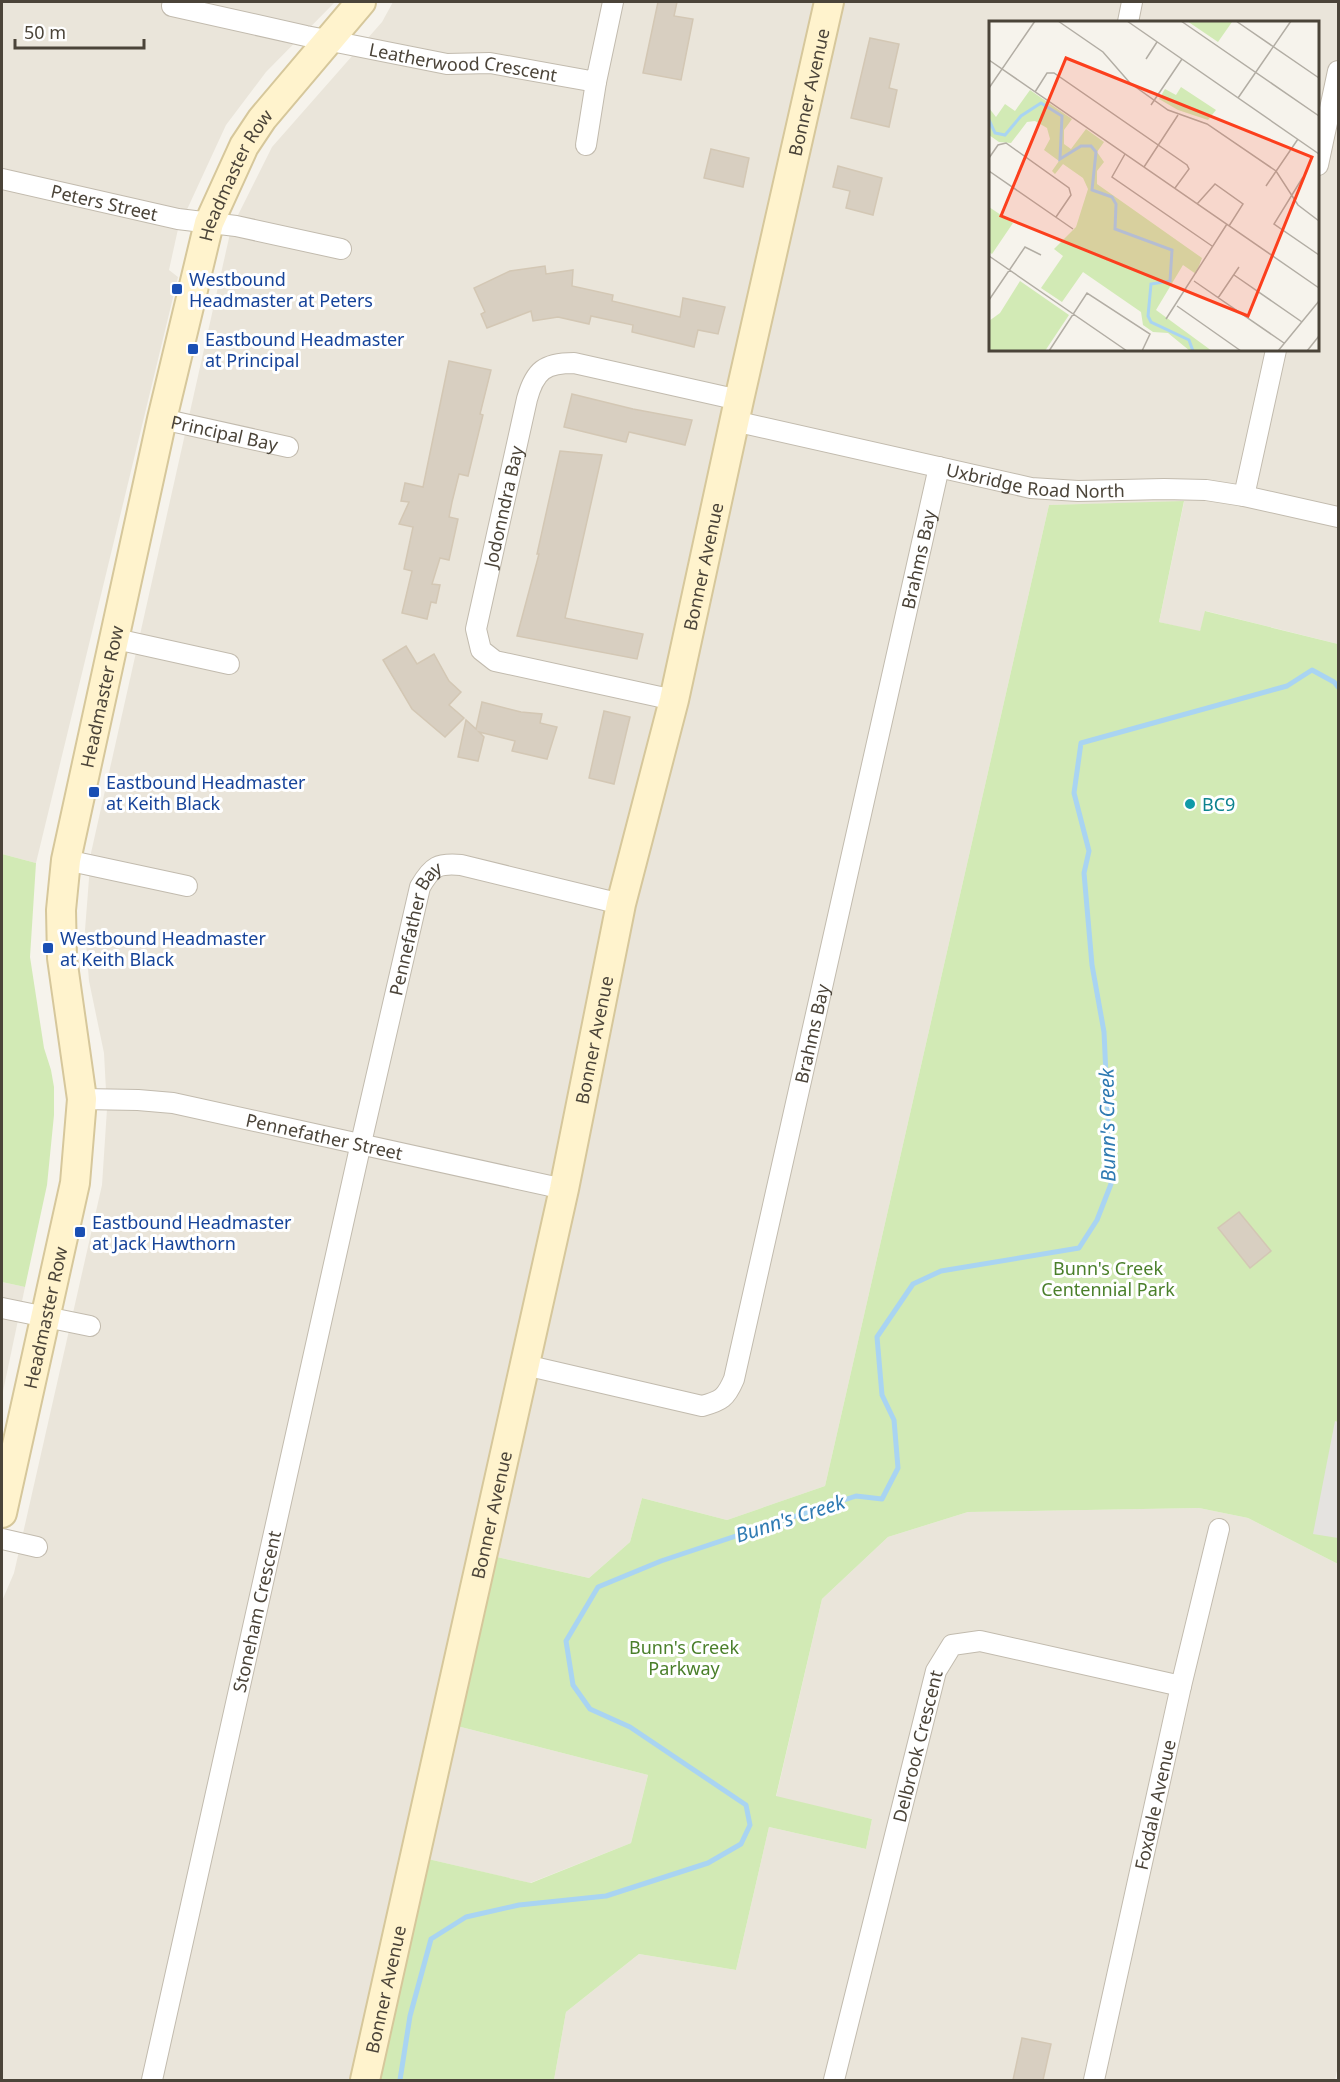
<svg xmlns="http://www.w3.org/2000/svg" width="1340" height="2082" viewBox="0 0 1340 2082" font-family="'Noto Sans',sans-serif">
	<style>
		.residential { fill: #eae5da; fill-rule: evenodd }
		.green { fill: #d2eab5 }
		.parking { fill: #e5e3e0 }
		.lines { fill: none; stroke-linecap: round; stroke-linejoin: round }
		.stream { stroke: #a9d4f2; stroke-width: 5 }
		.building { fill: #d8cfc1; stroke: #d3c7b4; stroke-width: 1.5 }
		.street-casing { stroke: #c2bbae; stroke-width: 22 }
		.secondary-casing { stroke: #d6c79b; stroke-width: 32 }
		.street { stroke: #fff; stroke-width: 20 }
		.secondary { stroke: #fff3cd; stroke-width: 28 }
		.transit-dot { fill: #1a4fb4; stroke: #fff; stroke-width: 2 }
		.culture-dot { fill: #0f9aa8; stroke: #fff; stroke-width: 2 }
		.labels { text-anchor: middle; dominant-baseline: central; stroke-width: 6; stroke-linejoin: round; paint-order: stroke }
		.street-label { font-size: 18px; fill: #4b4439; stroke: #fff }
		.transit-label { font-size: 18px; fill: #164399; stroke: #fff; text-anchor: start }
		.culture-label { font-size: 18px; fill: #0d838f; stroke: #fff; text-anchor: start }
		.park-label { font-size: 18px; fill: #4a7f2a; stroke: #fff }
		.water-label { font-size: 20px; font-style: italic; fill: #2e7ab2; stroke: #fff }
		.inset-river { fill: none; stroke: #a9d4f2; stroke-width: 3 }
		.inset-road { fill: none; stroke: #b2ada4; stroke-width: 1.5 }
		.view { fill: #fc3f1d; fill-opacity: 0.15; stroke: #fc3f1d; stroke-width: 3 }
		.inset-edge { fill: none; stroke: #4b4439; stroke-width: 3 }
	</style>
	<rect width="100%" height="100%" fill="#f6f3ec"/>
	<g class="residential">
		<path d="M2,2H335L266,72L226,125L178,229L169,270L178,277L36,863L2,854Z"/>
		<path d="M393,2H1338V644L1206,611L1200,632L1159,622L1184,502L1049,505L825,1486L727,1520L642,1498L630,1542L589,1578L497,1557L457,1726L648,1775L631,1843L530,1883L428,1859L378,2080H2V1601L14,1573L102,1185L107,1109L104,1053L89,981L85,930L91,853L231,229L272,147L382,22ZM990,22H1318V350H990Z"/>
		<path d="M2,1282L25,1287L2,1396Z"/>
		<path d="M1199,1508L1248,1518L1338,1564V2066L1335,2080H554L566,2012L639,1954L736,1970L769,1827L866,1849L872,1819L776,1797L822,1599L888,1537L968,1512Z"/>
	</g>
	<g class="green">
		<path d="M1184,501L1159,622L1200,631L1205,611L1338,644V1564L1248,1518L1199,1508L968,1512L888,1537L822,1599L776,1796L872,1819L866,1849L769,1827L736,1970L639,1954L566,2012L554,2080H378L428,1859L531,1883L631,1843L648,1775L457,1726L497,1557L589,1578L630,1542L642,1498L727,1520L825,1486L1049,505Z"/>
		<path d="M2,854L36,863L30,957L44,1048L51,1070L54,1087V1115L47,1185L25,1287L2,1282Z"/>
	</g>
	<path class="parking" d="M1335,1421L1338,1422V1538L1313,1534Z"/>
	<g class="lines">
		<path class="stream" d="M400,2080L410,2016L431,1939L466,1917L519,1905L606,1896L708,1863L741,1844L750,1825L746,1805L630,1727L590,1709L573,1685L566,1641L598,1587L661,1561L856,1496L882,1499L898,1468L894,1420L882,1395L877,1337L913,1284L941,1271L1079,1248L1097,1220L1111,1184L1104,1032L1092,965L1084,873L1089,851L1074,793L1081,743L1287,686L1312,670L1334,682L1338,687"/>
	</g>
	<g class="building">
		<path d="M658,2H677L674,16L693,19L681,80L643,73Z"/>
		<path d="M870,38L899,44L889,88L897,90L889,127L851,118Z"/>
		<path d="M711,149L749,158L743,187L704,178Z"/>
		<path d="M838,166L882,178L873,215L846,208L850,191L833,187Z"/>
		<path d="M545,266L546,274L573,270L572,286L613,295L612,301L680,317L683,298L725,307L718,334L698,330L694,347L632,332L633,325L591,316L589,324L558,317L533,321L531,311L487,328L481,314L485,312L474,288L510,271Z"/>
		<path d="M449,361L491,370L480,414L483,415L468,476L459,474L452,502L449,517L458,519L449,560L440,558L432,584L440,585L436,603L431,602L427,619L402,613L412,571L404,569L413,527L399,524L409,502L401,501L405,483L423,487Z"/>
		<path d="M572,394L633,409L692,420L685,445L629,432L626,442L564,427Z"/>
		<path d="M560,451L602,455L565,618L643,634L637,659L517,636L539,554H537Z"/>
		<path d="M406,646L417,664L434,654L449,681L461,692L449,705L464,718L445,737L412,709L383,660Z"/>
		<path d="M482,702L521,712L542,714L540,723L557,727L547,759L512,751L515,741L479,732L484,737L478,761L458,757L466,720L476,729Z"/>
		<path d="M604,711L630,717L614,784L589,778Z"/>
		<path d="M1239,1212L1271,1251L1250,1268L1218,1228Z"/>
		<path d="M1022,2038L1051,2044L1043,2080H1013Z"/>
	</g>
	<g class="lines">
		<g class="street-casing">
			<g id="street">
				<path id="s1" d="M172,6L306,36L447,64L490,63L596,82L613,2"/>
				<path d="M1128,22L1132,2"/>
				<path d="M586,145L596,82"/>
				<path d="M1318,165L1338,71"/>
				<path id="s2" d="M2,179L178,219L236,226L341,249"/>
				<path id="s3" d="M162,419L288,447"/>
				<path id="s4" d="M734,421L1031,488L1078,491L1164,489L1206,490L1244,496L1338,517"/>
				<path d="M1244,496L1276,350"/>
				<path d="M116,639L229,664"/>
				<path id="s5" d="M674,700L495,661L481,650L476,629L527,399C535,370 545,363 574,363L739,400"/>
				<path d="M66,860L187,886"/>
				<path id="s6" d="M82,1099L138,1100L173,1103L564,1189"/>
				<path d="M2,1308L90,1326"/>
				<path id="s7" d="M525,1365L702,1406C721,1401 726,1398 734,1379L939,467"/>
				<path d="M2,1539L37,1547"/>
				<path id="s8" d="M152,2080L361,1143L420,887C432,866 438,863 461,865L621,904"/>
				<path id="s9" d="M834,2080L936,1671L952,1645L980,1641L1181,1686"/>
				<path id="s10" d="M1094,2080L1181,1686L1219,1529"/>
			</g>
		</g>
		<g class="secondary-casing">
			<g id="secondary">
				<path id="s11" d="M2,1513L75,1183L82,1099L62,958L61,910L66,860L162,419L209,223L244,146L262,119L361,2"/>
				<path id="s12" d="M365,2080L564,1189L621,904L674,700L739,400L829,2"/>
			</g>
		</g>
		<use href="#street" class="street"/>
		<use href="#secondary" class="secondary"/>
	</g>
	<g class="transit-dot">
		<rect x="171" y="283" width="12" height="12" rx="3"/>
		<rect x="187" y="343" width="12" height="12" rx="3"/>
		<rect x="88" y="786" width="12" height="12" rx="3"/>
		<rect x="42" y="942" width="12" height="12" rx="3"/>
		<rect x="74" y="1226" width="12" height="12" rx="3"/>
	</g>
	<circle class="culture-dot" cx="1190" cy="804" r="6"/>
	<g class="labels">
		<g class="street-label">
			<text stroke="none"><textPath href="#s1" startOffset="297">Leatherwood Crescent</textPath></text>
			<text stroke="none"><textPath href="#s12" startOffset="2037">Bonner Avenue</textPath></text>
			<text stroke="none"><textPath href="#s11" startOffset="1370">Headmaster Row</textPath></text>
			<text stroke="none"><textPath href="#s2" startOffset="105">Peters Street</textPath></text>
			<text stroke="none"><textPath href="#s3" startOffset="64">Principal Bay</textPath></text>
			<text stroke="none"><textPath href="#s4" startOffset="308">Uxbridge Road North</textPath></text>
			<text stroke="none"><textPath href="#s5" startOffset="348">Jodonndra Bay</textPath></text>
			<text stroke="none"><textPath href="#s7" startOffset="1066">Brahms Bay</textPath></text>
			<text stroke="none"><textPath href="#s12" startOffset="1551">Bonner Avenue</textPath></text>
			<text stroke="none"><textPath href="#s11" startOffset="830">Headmaster Row</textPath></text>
			<text stroke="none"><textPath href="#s8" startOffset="1182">Pennefather Bay</textPath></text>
			<text stroke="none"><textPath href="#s7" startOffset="580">Brahms Bay</textPath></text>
			<text stroke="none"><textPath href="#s12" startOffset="1065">Bonner Avenue</textPath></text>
			<text stroke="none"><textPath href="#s6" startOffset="246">Pennefather Street</textPath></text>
			<text stroke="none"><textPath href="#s11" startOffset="200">Headmaster Row</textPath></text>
			<text stroke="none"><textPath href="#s12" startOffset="579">Bonner Avenue</textPath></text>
			<text stroke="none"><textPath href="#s8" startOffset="480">Stoneham Crescent</textPath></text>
			<text stroke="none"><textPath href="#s9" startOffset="344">Delbrook Crescent</textPath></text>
			<text stroke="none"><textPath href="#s10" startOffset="282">Foxdale Avenue</textPath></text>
			<text stroke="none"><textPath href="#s12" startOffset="93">Bonner Avenue</textPath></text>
		</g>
		<g class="transit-label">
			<text x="189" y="279">Westbound<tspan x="189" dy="21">Headmaster at Peters</tspan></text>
			<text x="205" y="339">Eastbound Headmaster<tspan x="205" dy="21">at Principal</tspan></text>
			<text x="106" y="782">Eastbound Headmaster<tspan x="106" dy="21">at Keith Black</tspan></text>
			<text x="60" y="938">Westbound Headmaster<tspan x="60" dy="21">at Keith Black</tspan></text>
			<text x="92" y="1222">Eastbound Headmaster<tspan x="92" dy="21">at Jack Hawthorn</tspan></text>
		</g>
		<g class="culture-label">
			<text x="1202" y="804">BC9</text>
		</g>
		<g class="park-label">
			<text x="1108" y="1268">Bunn's Creek<tspan x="1108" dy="21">Centennial Park</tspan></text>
			<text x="684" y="1647">Bunn's Creek<tspan x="684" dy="21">Parkway</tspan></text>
		</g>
		<g class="water-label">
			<text transform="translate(1107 1125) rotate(-91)">Bunn's Creek</text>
			<text transform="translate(790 1518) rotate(-18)">Bunn's Creek</text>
		</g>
	</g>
	<g transform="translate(989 21)">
		<rect width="330" height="330" fill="#f6f3ec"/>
		<path d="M198,0H242L243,1L229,21ZM192,66L227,89L219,99L189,89L170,78L176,68L187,74ZM41,69L83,98L75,109V123L82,128L97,108L115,121L108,131L115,141L108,150V163L213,237L207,253L194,244L167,289L223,330H201L179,312L164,311L154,304L152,291L94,251L73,281L52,267L74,235L65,228L87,206L99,168L94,157L74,143L66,153L63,150L70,140L55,129L61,118L58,107L46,100L38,101L22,122L10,121L0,114V87L7,96L16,83L26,90ZM0,186L24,202L3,233L0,231ZM31,260L80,294L56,330H0V300L11,292Z" fill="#d2eab5"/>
		<path class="inset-river" d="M0,99L6,112L16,114L32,95L52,82L73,95L71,138L92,125H102L107,131L103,169L123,176L127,183L126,208L183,229L181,260L162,263L159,295L162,301L200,319L204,330"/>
		<path class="inset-road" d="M69,0L114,31L141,62L179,89L218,103L287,150L309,184L330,200M138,0L330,133M192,0L330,95M247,0L330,57M157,38L168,21M0,39L330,267M0,67L46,0M46,71L58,52H65L198,144L200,148L186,167M249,77L302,0M162,84L193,38M136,133L123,156L223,225M0,137L9,124L17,122L80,167L82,174L67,196M155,146L189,94M0,150L84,208M314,156L285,203L330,234M277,165L309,118M208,183L226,163L254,183L240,205M0,235L138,330M245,254L313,301M205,260L295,322M229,277L250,246M0,279L36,226L52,234M188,285L252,330M177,298L238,203M60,330L98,272L161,313L153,330M289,330L330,280M318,330L330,315"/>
		<path class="view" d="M77,37L323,136L259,295L12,195Z"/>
		<rect width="330" height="330" class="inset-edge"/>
	</g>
	<rect width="1340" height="2082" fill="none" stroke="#4b4439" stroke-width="6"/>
	<path d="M15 39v9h129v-9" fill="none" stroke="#4b4439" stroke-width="3"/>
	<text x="24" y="39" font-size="18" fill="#4b4439" stroke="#ffffff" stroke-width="4.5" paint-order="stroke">50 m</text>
</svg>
